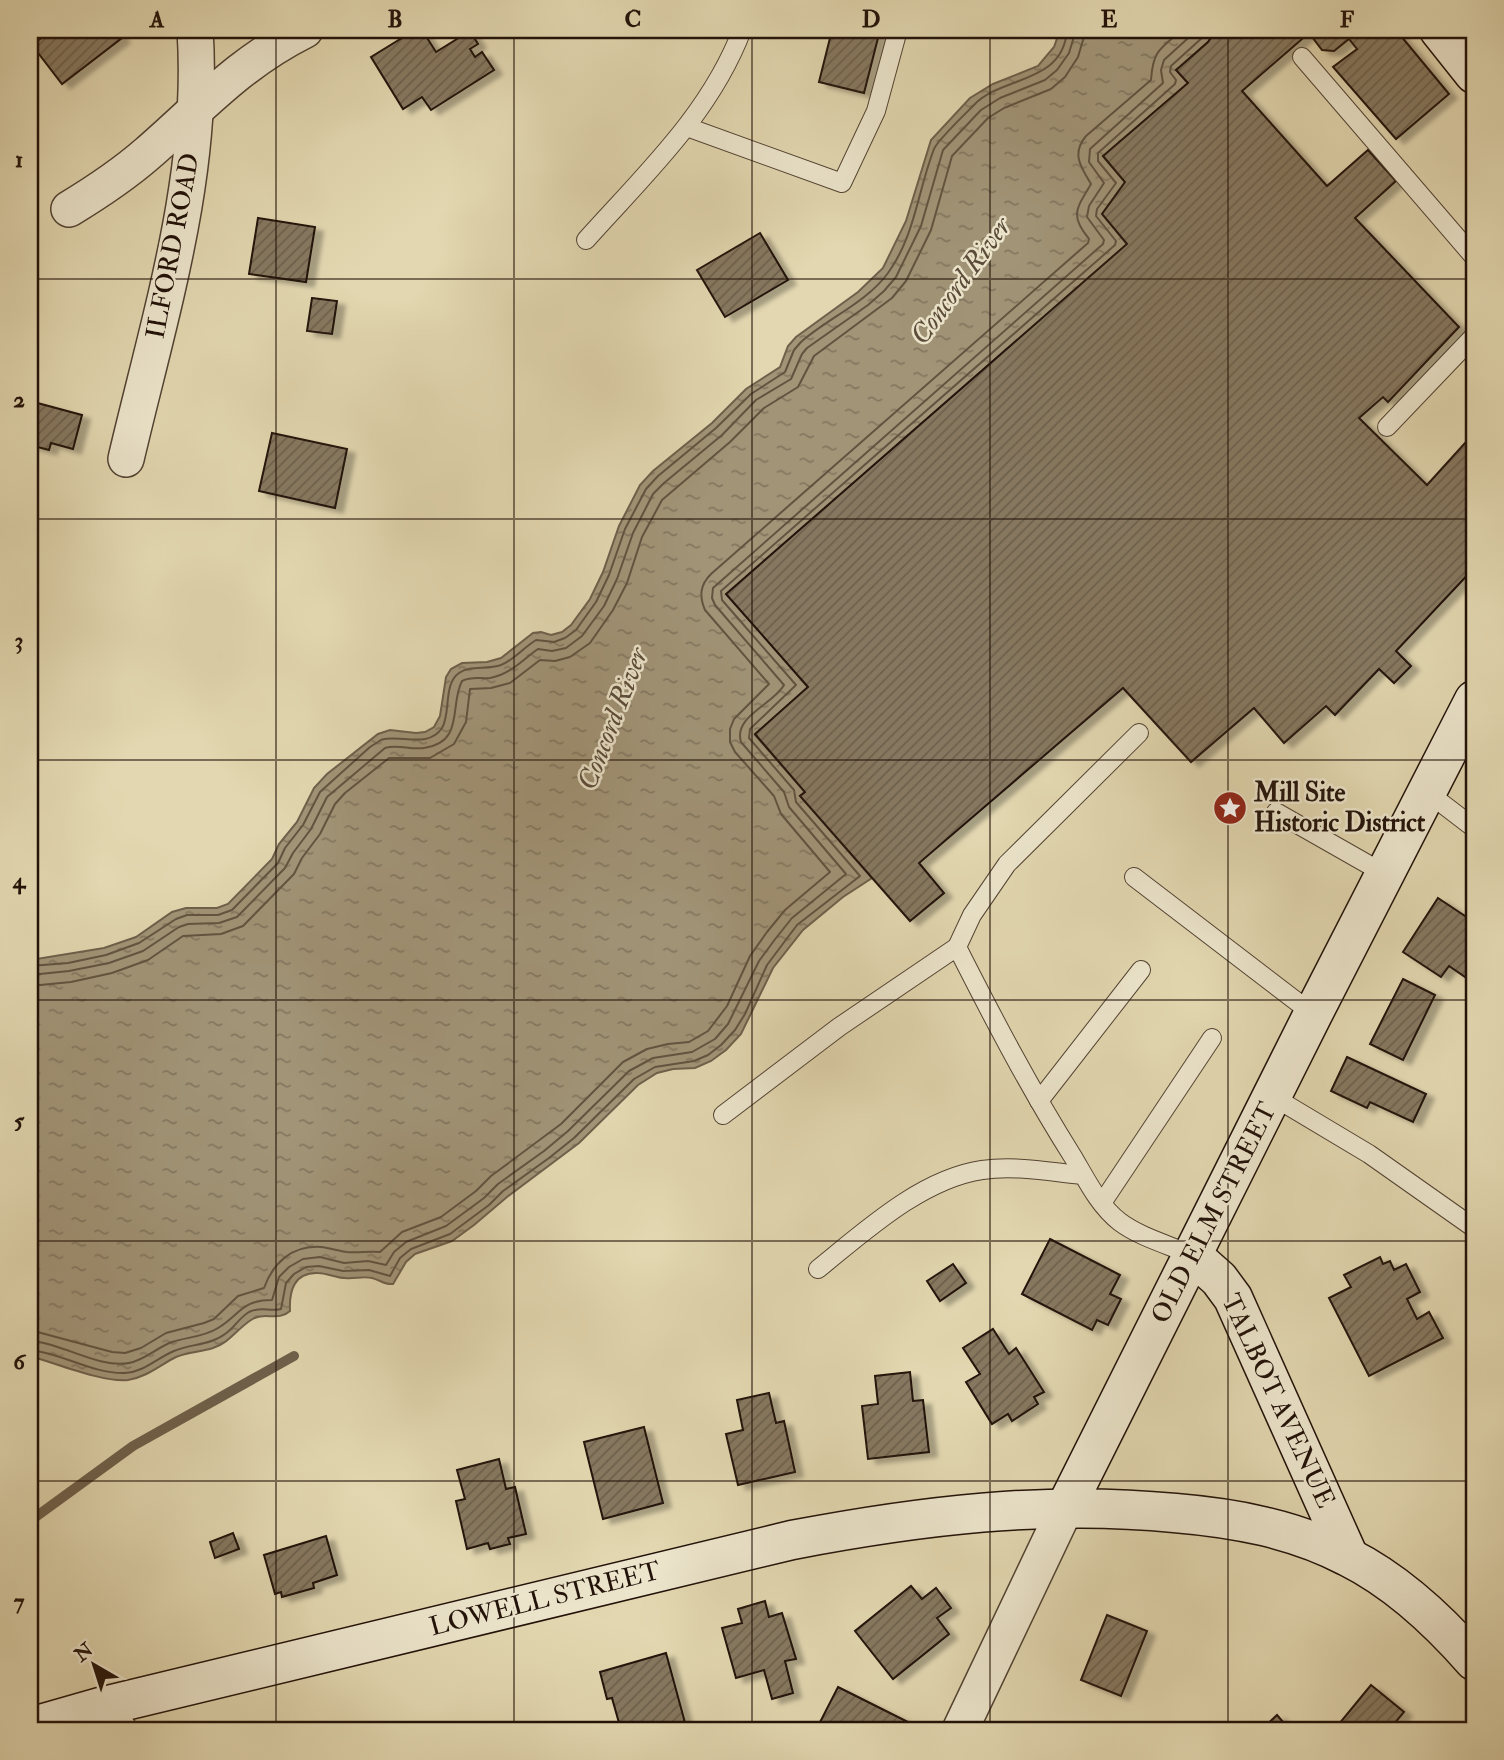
<svg xmlns="http://www.w3.org/2000/svg" width="1504" height="1760" viewBox="0 0 1504 1760" font-family="'IM FELL Double Pica',serif">
	<style>
		.water { fill: url(#water-ripples); stroke: #6e604b; stroke-width: 2 }
		.lines { fill: none; stroke-linecap: round; stroke-linejoin: round }
		.shore { stroke: #625340; stroke-width: 2 }
		.stream { stroke: #6e604b; stroke-width: 10 }
		.building { fill: url(#building-hatch); stroke: #221209; stroke-width: 2; filter: url(#shadow) }
		.lane-casing { stroke: #524333; stroke-width: 20 }
		.street-casing { stroke: #524333; stroke-width: 38 }
		.secondary-casing { stroke: #221209; stroke-width: 41 }
		.lane { stroke: #ece5cc; stroke-width: 18 }
		.street { stroke: #ece5cc; stroke-width: 35 }
		.secondary { stroke: #ece5cc; stroke-width: 38 }
		.grid { fill: none; stroke: #221209; stroke-width: 2; stroke-opacity: 0.55 }
		.labels { text-anchor: middle; dominant-baseline: central; stroke-width: 5; stroke-linejoin: round; paint-order: stroke }
		.street-label { font-size: 26px; fill: #221209; stroke: #ece5cc }
		.poi-label { font-size: 26px; font-weight: bold; fill: #221209; stroke: #ece5cc; text-anchor: start }
		.water-label { font-size: 28px; font-style: italic; fill: #5b4c3a; stroke: #ece5cc }
		.neatline { fill: none; stroke: #221209; stroke-width: 2.5 }
		.grid-label { font-size: 23px; text-anchor: middle; font-weight: bold; fill: #221209 }
	</style>
	<defs>
		<pattern id="water-ripples" width="26" height="14" patternUnits="userSpaceOnUse" patternTransform="scale(1.75)"><rect width="26" height="14" fill="#a19477"/><path d="M2 4q2-2 4 0t4 0M15 11q2-2 4 0t4 0" fill="none" stroke="#837760"/></pattern>
		<pattern id="building-hatch" width="6" height="6" patternUnits="userSpaceOnUse" patternTransform="scale(1.75)"><rect width="6" height="6" fill="#867860"/><path d="M-1 1l2-2M0 6l6-6M5 7l2-2" fill="none" stroke="#6d614d"/></pattern>
		<filter id="shadow"><feDropShadow dx="8" dy="4.5" stdDeviation="2" flood-color="#0004"/></filter>
	</defs>
	<rect width="100%" height="100%" fill="#e2d7b0"/>
	<filter id="stains"><feTurbulence type="fractalNoise" baseFrequency=".00286" numOctaves="4"/><feColorMatrix values="0 0 0 0 .2 0 0 0 0 .09 0 0 0 0 .02 0 0 0 .5 -.17"/></filter>
	<radialGradient id="worn" r=".72"><stop offset=".6" stop-color="#630" stop-opacity="0"/><stop offset="1" stop-color="#630" stop-opacity=".3"/></radialGradient>
	<path class="water" d="M1060,30H1216L1208,42L1177,70L1188,83L1103,156L1125,182L1127,244L727,594L808,687L755,735L805,792L800,796L872,878L843,897L803,930L773,968L741,1034L726,1050L711,1061L695,1068L673,1069L657,1073L638,1085L579,1143L507,1197L474,1225L452,1241L415,1254L406,1262L393,1284C385,1285 380,1280 372,1278C363,1276 354,1279 345,1278C336,1278 327,1273 318,1273C294,1272 289,1291 290,1311C278,1322 264,1311 251,1320C237,1329 229,1343 213,1348C201,1352 188,1352 176,1357C160,1365 147,1377 128,1380C104,1383 55,1363 30,1356V960L104,948L136,937L172,912L186,908H217L228,904L272,859L279,844L297,822L314,788L327,774L378,734L390,730L416,733L425,732L434,727L440,716L446,677L451,669L462,663L487,662L501,658L533,633L541,632L551,635L562,632L571,625L590,599L603,572L619,526L640,485L653,471L712,423L746,389L780,367L788,346L796,337L858,292L883,268L906,221L931,140L970,98L993,84L1038,66L1054,47Z"/>
	<g class="lines">
		<g class="shore">
			<path d="M30,966L68,963L106,955L139,943L176,919L187,915H218L232,910L278,863L285,848L303,825L320,792L370,747L381,740C400,734 428,749 442,728C451,713 443,684 459,673C470,665 487,670 501,665C514,660 523,648 536,640L554,642L565,638L576,630L596,602L609,575L625,529L646,489L658,476L716,428L751,394L785,372L794,350L801,342C828,318 866,303 888,273C915,236 918,190 934,149C937,141 965,114 973,106C1001,75 1063,85 1067,30"/>
			<path d="M30,975L69,971L109,963L143,951L179,927L188,924L219,923L237,917L285,868L293,853L311,829L327,797L385,748C398,744 410,750 424,748C465,742 449,706 462,681C472,676 480,679 490,678C511,674 522,660 538,649L552,651L566,648L582,636L604,606L617,579L633,533L653,494L664,483L722,435L756,400L791,379L802,354L807,348L868,305L884,291L896,277L921,226L943,150L981,110L1000,98L1045,80L1057,70L1069,53L1076,30"/>
			<path d="M30,986L71,982L112,973L148,960L183,936L221,934L243,926L294,874L302,858L320,834L335,804L345,793L389,758H430L454,744L466,722L470,689L491,688L510,683L540,660L555,661L570,657L590,643L613,610L627,583L642,537L662,500L730,442L764,408L798,387L814,356L892,298L906,281L931,230L952,156L988,118L1004,108L1051,89L1065,77L1078,57L1086,30"/>
			<path d="M30,1330L112,1352L125,1353L141,1348L166,1333L204,1323L214,1319L238,1296L264,1288C273,1263 292,1245 321,1247C330,1248 339,1251 347,1252C358,1253 369,1251 380,1252L402,1232L441,1217L476,1191L491,1176L561,1124L623,1062L647,1049L668,1044L689,1042L708,1031L727,1006L750,956L767,932L785,910L830,872L781,814L774,796L735,752L730,742V729L734,719L769,684L705,610C699,596 700,585 711,574L1088,243L1089,239C1069,215 1077,208 1091,184C1081,167 1071,154 1086,136L1151,80C1153,50 1160,49 1182,30"/>
			<path d="M30,1341C60,1342 99,1369 129,1363C145,1360 156,1348 172,1342C187,1337 204,1337 218,1328C240,1315 241,1300 272,1300L279,1277L289,1267L303,1259L320,1257L344,1263L368,1261L386,1265L394,1252L406,1242L446,1226L484,1198L498,1184L544,1151L568,1131L629,1071L653,1058L692,1052L715,1039L728,1024L759,961L776,938L792,918L846,874L789,807L784,792L741,742C733,716 774,704 784,685L715,605L712,598L713,588L1103,244L1104,240L1087,217L1089,206L1104,183L1089,162L1090,149L1163,83L1161,70L1164,60L1197,30"/>
			<path d="M30,1350C62,1353 92,1374 125,1373C144,1372 157,1358 174,1351C190,1344 211,1345 225,1334C234,1328 240,1317 249,1312C261,1306 270,1312 281,1309L286,1283L294,1274L306,1267L319,1266L343,1271L369,1270L390,1276L400,1258L411,1249L450,1234L489,1205L503,1191L549,1158L574,1138L634,1079L655,1067L694,1061L708,1055L721,1045L735,1030L745,1014L767,965L797,925L860,876L796,802L794,790L749,738L750,729L796,685L722,600L721,591L1115,245L1116,241L1096,216L1097,209L1116,183L1098,161V153L1175,84L1176,80L1170,72L1171,66L1203,37L1207,30"/>
		</g>
		<path class="stream" d="M30,1521L133,1446L294,1356"/>
	</g>
	<g class="building">
		<path d="M52,30H116L122,38L62,84L32,45Z"/>
		<path d="M415,30H422L436,52L470,31L478,44L470,49L475,57L482,52L494,70L431,110L422,97L403,109L371,57Z"/>
		<path d="M832,30H880L864,93L819,82Z"/>
		<path d="M1216,30H1396L1449,94L1396,139L1333,67L1357,49L1349,39L1334,51L1322,50L1309,33L1242,91L1327,186L1368,150L1396,181L1355,218L1459,327L1388,402L1383,397L1359,418L1427,485L1474,433V525L1469,530L1474,535V568L1396,651L1411,666L1394,683L1379,669L1335,715L1326,706L1284,743L1254,708L1191,762L1123,688L919,863L944,893L910,921L800,796L805,792L755,734L808,687L726,594L1127,244L1102,214L1125,182L1103,156L1188,83L1176,70L1208,42Z"/>
		<path d="M258,218L315,227L306,282L249,274Z"/>
		<path d="M760,233L788,280L725,317L697,270Z"/>
		<path d="M312,298L337,301L332,334L307,331Z"/>
		<path d="M30,401L82,415L73,449L51,443L49,450L30,445Z"/>
		<path d="M272,433L347,449L335,508L259,491Z"/>
		<path d="M1438,898L1474,922V983L1449,966L1441,977L1403,952Z"/>
		<path d="M1403,979L1435,995L1403,1060L1370,1044Z"/>
		<path d="M1347,1057L1426,1094L1413,1122L1370,1102L1367,1108L1331,1091Z"/>
		<path d="M1050,1239L1120,1275L1110,1294L1121,1299L1108,1325L1097,1320L1092,1330L1022,1294Z"/>
		<path d="M1380,1257L1383,1264L1390,1261L1394,1270L1406,1264L1420,1292L1407,1299L1417,1319L1429,1312L1443,1338L1369,1376L1329,1298L1351,1287L1344,1275Z"/>
		<path d="M953,1264L966,1283L940,1301L927,1281Z"/>
		<path d="M993,1329L1009,1354L1016,1348L1044,1392L1034,1397L1038,1404L1012,1421L1008,1414L992,1424L966,1382L980,1374L963,1348Z"/>
		<path d="M910,1372L913,1401L923,1400L929,1452L868,1459L862,1406L878,1404L875,1376Z"/>
		<path d="M769,1393L776,1423L784,1421L795,1472L738,1485L726,1434L743,1430L737,1400Z"/>
		<path d="M644,1427L663,1503L603,1519L584,1442Z"/>
		<path d="M499,1459L506,1489L515,1487L526,1534L508,1538L510,1544L490,1549L488,1543L467,1549L456,1501L465,1499L457,1470Z"/>
		<path d="M233,1533L239,1549L215,1558L210,1542Z"/>
		<path d="M326,1536L337,1575L313,1583L314,1588L282,1597L281,1592L275,1594L264,1555Z"/>
		<path d="M911,1586L922,1599L936,1588L951,1608L937,1618L949,1634L893,1679L855,1631Z"/>
		<path d="M765,1601L769,1617L782,1613L796,1659L785,1661L793,1693L772,1699L764,1670L736,1678L722,1628L742,1623L738,1609Z"/>
		<path d="M1107,1615L1147,1631L1121,1696L1081,1680Z"/>
		<path d="M666,1653L687,1730H621L612,1698L607,1699L600,1672Z"/>
		<path d="M1371,1685L1404,1712L1389,1730H1334Z"/>
		<path d="M838,1687L910,1723L907,1730H816Z"/>
		<path d="M1277,1715L1290,1730H1263L1262,1729Z"/>
	</g>
	<g class="lines">
		<g class="lane-casing">
			<g id="lane">
				<path d="M1302,57L1474,257"/>
				<path d="M687,127L842,183L876,111L898,30"/>
				<path d="M586,240C645,174 710,114 742,30"/>
				<path d="M1387,427L1474,336"/>
				<path d="M1427,792L1474,828"/>
				<path d="M1276,812L1385,874"/>
				<path d="M1134,877L1313,1014"/>
				<path d="M957,947L972,915L1007,864L1139,733"/>
				<path d="M1272,1096L1369,1154L1474,1228"/>
				<path d="M1039,1101L1141,970"/>
				<path d="M723,1115L839,1027L957,947C993,1018 1030,1089 1073,1157C1086,1179 1099,1206 1120,1222C1140,1237 1169,1245 1192,1255"/>
				<path d="M1102,1203L1212,1038"/>
				<path d="M818,1269C864,1232 921,1179 982,1170C1015,1165 1050,1172 1083,1175"/>
			</g>
		</g>
		<g class="street-casing">
			<g id="street">
				<path d="M69,209C97,192 124,174 148,153C202,106 239,63 305,30"/>
				<path d="M126,459C159,318 205,175 195,30"/>
				<path d="M100,1707L119,1730"/>
				<path d="M960,1730L1066,1507"/>
			</g>
		</g>
		<g class="secondary-casing">
			<g id="secondary">
				<path d="M1439,30L1474,74"/>
				<path d="M1192,1255L1219,1279L1233,1298L1349,1557"/>
				<path d="M1066,1507L1313,1014L1474,700"/>
				<path d="M30,1727L100,1707L792,1540C918,1516 1046,1500 1175,1513C1235,1518 1295,1529 1348,1557C1396,1581 1439,1621 1474,1661"/>
			</g>
		</g>
		<use href="#lane" class="lane"/>
		<use href="#street" class="street"/>
		<use href="#secondary" class="secondary"/>
	</g>
	<path class="grid" d="M276,30V1730M514,30V1730M752,30V1730M990,30V1730M1228,30V1730M30,279H1474M30,519H1474M30,760H1474M30,1000H1474M30,1241H1474M30,1481H1474"/>
	<defs>
		<g id="sight-disc" transform="scale(1.75)"><circle r="9.5" fill="#8f2418" stroke="#ece5cc"/><path d="M0-6L1.8-2.2L6-1.7L2.9 1.2L3.7 5.4L0 3.3L-3.7 5.4L-2.9 1.2L-6-1.7L-1.8-2.2Z" fill="#fff"/></g>
	</defs>
	<g fill-rule="evenodd">
		<use href="#sight-disc" x="1230" y="808"/>
	</g>
	<g class="labels">
		<g class="street-label">
			<text transform="translate(173 246) rotate(-79)">ILFORD ROAD</text>
			<text transform="translate(1214 1213) rotate(-63)">OLD ELM STREET</text>
			<text transform="translate(1278 1401) rotate(65)">TALBOT AVENUE</text>
			<text transform="translate(545 1599) rotate(-14)">LOWELL STREET</text>
		</g>
		<g class="poi-label">
			<text x="1254" y="793">Mill Site<tspan x="1254" dy="30">Historic District</tspan></text>
		</g>
		<g class="water-label">
			<text transform="translate(961 281) rotate(-54)">Concord River</text>
			<text transform="translate(613 719) rotate(-69)">Concord River</text>
		</g>
	</g>
	<rect width="1504" height="1760" fill="none" stroke="#e2d7b0" stroke-width="77"/>
	<g transform="translate(94 1665) rotate(321)" stroke="#ece5cc" stroke-width="5" paint-order="stroke">
	<path d="M0-5L12 26L0 18L-12 26Z" fill="#221209"/>
	<text y="-10" font-size="19" font-weight="bold" text-anchor="middle" fill="#221209">N</text>
	</g>
	<rect x="38" y="38" width="1428" height="1684" class="neatline"/>
	<g class="grid-label">
		<text x="157" y="27">A</text>
		<text x="395" y="27">B</text>
		<text x="633" y="27">C</text>
		<text x="871" y="27">D</text>
		<text x="1109" y="27">E</text>
		<text x="1347" y="27">F</text>
		<text x="19" y="167">1</text>
		<text x="19" y="407">2</text>
		<text x="19" y="648">3</text>
		<text x="19" y="888">4</text>
		<text x="19" y="1128">5</text>
		<text x="19" y="1369">6</text>
		<text x="19" y="1609">7</text>
	</g>
	<rect width="100%" height="100%" filter="url(#stains)"/>
	<rect width="100%" height="100%" fill="url(#worn)"/>
</svg>
